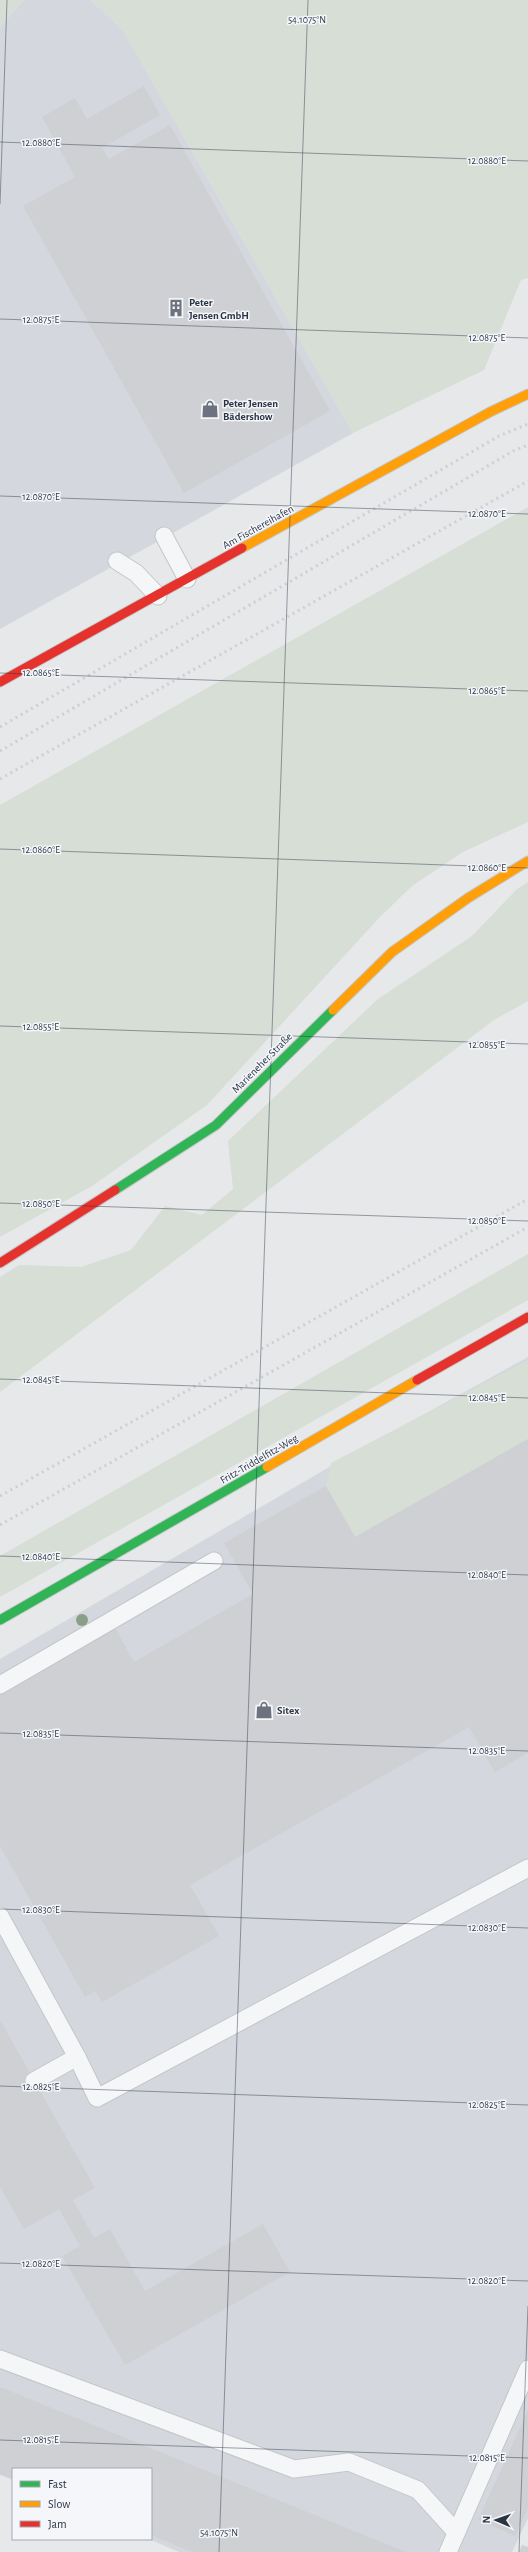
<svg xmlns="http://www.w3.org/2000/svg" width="528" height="2552" viewBox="0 0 528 2552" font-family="'Alegreya Sans',sans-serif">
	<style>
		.built { fill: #d4d7dd }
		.green { fill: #d6ded6 }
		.building { fill: #ced0d3 }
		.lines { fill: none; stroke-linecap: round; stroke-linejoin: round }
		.lane-casing { stroke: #c4c6c8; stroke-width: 19 }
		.fast-casing { stroke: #c4c6c8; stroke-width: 11 }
		.slow-casing { stroke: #c4c6c8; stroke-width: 11 }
		.jam-casing { stroke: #c4c6c8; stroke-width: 11 }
		.lane { stroke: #f5f6f7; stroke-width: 17 }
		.fast { stroke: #30b455; stroke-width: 9 }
		.slow { stroke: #ff9f0a; stroke-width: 9 }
		.jam { stroke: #e5322d; stroke-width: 9 }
		.rail { stroke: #cecfd2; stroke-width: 3; stroke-dasharray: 2 4; stroke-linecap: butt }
		.tree { fill: #8a9e88 }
		.ticks { fill: none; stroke: #2b3445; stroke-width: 1; stroke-opacity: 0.45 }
		.labels { text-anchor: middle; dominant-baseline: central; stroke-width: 3; stroke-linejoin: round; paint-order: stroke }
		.poi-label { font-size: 11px; font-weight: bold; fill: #2b3445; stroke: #f4f6f9; text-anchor: start }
		.street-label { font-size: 11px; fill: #2b3445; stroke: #f4f6f9 }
		.ticks-label { font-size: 10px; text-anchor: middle; fill: #2b3445; stroke: #f4f6f9; stroke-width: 3; stroke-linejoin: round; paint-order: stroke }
	</style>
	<rect width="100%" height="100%" fill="#e6e8ea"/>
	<g class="built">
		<path d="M24,0H91L124,32L353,433L0,629V27Z"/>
		<path d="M528,1357V2518L512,2552H179L149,2539H151V2469H13V2480L0,2475V1659L350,1455Z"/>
	</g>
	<g class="green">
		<path d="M0,0H24L0,27Z"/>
		<path d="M91,0H528V278L521,280L484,370L353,433L124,32Z"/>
		<path d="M528,507V822L463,852L412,886L379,918L207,1105L92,1186L0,1237V805Z"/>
		<path d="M528,882V1001L494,1020L0,1392V1277L19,1265L81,1267L131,1250L165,1206L202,1215L233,1189L228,1141L378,999L472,936L517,889Z"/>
		<path d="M528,1254V1300L0,1597V1556Z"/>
		<path d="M528,1360V1439L355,1537L326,1486L331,1463Z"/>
	</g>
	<g class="building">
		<path d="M144,86L160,115L102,148L109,159L170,125L330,411L184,493L23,206L75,177L42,117L75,98L87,119Z"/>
		<path d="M528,1439V1753L495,1772L469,1727L190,1885L219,1936L102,2002L95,1991L85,1997L0,1846V1694L115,1628L134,1662L253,1594L224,1543L326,1486L355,1537Z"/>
		<path d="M0,2020L95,2188L73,2200L94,2238L110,2229L145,2291L263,2224L290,2272L125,2365L62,2256L80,2246L59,2209L24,2229L0,2187Z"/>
		<path d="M0,2387L406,2552H192L151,2535V2469H13V2479L0,2474Z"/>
		<path d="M528,2410V2508L515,2536L478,2520Z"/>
		<path d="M522,2545L528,2547V2552H519Z"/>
	</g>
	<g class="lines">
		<g class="lane-casing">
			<g id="lane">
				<path d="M164,536L187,579"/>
				<path d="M117,561L136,573L158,596"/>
				<path d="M0,1685L214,1561"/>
				<path d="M0,1916L77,2057"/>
				<path d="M34,2081L77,2057L97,2098L528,1868"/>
				<path d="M0,2359L294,2469L349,2462L418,2490L456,2532"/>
				<path d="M448,2552L528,2369"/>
			</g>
		</g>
		<g class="fast-casing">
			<g id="fast">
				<path d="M115,1190L216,1125L333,1010"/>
				<path d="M0,1620L267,1467"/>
			</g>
		</g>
		<g class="slow-casing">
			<g id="slow">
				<path d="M242,548L490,412L528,394"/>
				<path d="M333,1010L392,952L468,898L528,861"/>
				<path d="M267,1467L417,1380"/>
			</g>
		</g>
		<g class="jam-casing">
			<g id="jam">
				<path d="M0,682L242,548"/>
				<path d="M0,1263L115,1190"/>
				<path d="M417,1380L528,1317"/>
			</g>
		</g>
		<use href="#lane" class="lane"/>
		<use href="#fast" class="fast"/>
		<use href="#slow" class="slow"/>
		<use href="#jam" class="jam"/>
		<g class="rail">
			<path d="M0,727L499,436L528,424"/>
			<path d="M0,751L515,450L528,445"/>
			<path d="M0,779L528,481"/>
			<path d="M0,1496L528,1199"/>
			<path d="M0,1525L528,1227"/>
		</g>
	</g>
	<circle class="tree" cx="82" cy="1620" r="6"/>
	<path class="ticks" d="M0,142L528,161M0,204L7,0M0,319L528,338M0,496L528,514M0,673L528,691M0,849L528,868M0,1026L528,1044M0,1203L528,1221M0,1379L528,1398M0,1556L528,1575M0,1733L528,1751M0,1909L528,1928M0,2086L528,2105M0,2263L528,2281M0,2440L528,2458M219,2552L308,0M519,2552L528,2306"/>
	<defs>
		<g id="building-bare" transform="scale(1.38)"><path d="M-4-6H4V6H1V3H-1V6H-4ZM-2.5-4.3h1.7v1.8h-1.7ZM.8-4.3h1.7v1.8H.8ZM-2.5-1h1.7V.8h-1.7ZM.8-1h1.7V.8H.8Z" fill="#6c737f" stroke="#f4f6f9" stroke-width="2.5" paint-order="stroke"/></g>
		<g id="shop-bare" transform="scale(1.38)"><path d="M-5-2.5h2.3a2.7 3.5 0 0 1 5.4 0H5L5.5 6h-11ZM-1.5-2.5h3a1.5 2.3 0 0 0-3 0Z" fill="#6c737f" stroke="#f4f6f9" stroke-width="2.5" paint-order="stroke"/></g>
	</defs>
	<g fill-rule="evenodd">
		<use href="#building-bare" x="176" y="308"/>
		<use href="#shop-bare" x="210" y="409"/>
		<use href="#shop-bare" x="264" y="1710"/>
	</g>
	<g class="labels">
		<g class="poi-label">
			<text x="189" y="302">Peter<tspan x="189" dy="13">Jensen GmbH</tspan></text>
			<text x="223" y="403">Peter Jensen<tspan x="223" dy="13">Bädershow</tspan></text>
			<text x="277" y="1710">Sitex</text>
		</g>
		<g class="street-label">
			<text transform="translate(258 527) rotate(-29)">Am Fischereihafen</text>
			<text transform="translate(262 1063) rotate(-45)">Marieneher Straße</text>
			<text transform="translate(259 1459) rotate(-30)">Fritz-Triddelfitz-Weg</text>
		</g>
	</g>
	<g class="ticks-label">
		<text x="307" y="23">54.1075°N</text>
		<text x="41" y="146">12.0880°E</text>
		<text x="487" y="164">12.0880°E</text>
		<text x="41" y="323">12.0875°E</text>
		<text x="487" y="341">12.0875°E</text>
		<text x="41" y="500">12.0870°E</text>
		<text x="487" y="517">12.0870°E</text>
		<text x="41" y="676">12.0865°E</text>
		<text x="487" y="694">12.0865°E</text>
		<text x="41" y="853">12.0860°E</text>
		<text x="487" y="871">12.0860°E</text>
		<text x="41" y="1030">12.0855°E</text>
		<text x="487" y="1048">12.0855°E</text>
		<text x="41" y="1207">12.0850°E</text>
		<text x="487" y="1224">12.0850°E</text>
		<text x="41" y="1383">12.0845°E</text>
		<text x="487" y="1401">12.0845°E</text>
		<text x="41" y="1560">12.0840°E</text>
		<text x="487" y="1578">12.0840°E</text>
		<text x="41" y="1737">12.0835°E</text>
		<text x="487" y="1754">12.0835°E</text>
		<text x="41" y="1913">12.0830°E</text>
		<text x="487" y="1931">12.0830°E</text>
		<text x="41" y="2090">12.0825°E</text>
		<text x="487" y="2108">12.0825°E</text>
		<text x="41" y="2267">12.0820°E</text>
		<text x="487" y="2284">12.0820°E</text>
		<text x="41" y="2443">12.0815°E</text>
		<text x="487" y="2461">12.0815°E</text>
		<text x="219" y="2536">54.1075°N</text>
	</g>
	<rect x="12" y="2468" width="140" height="72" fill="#f4f6f9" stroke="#a4a8b1"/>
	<rect x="20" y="2481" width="20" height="6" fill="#30b455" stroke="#a4a8b1"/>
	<text x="48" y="2488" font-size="12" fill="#2b3445">Fast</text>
	<rect x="20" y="2501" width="20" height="6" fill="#ff9f0a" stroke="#a4a8b1"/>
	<text x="48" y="2508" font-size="12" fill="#2b3445">Slow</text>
	<rect x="20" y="2521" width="20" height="6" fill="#e5322d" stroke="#a4a8b1"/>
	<text x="48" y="2528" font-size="12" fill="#2b3445">Jam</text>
	<g transform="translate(496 2520) rotate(272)" stroke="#f4f6f9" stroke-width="3" paint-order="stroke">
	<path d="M0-3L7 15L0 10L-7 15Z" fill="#2b3445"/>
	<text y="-6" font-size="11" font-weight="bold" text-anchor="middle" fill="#2b3445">N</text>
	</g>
</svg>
